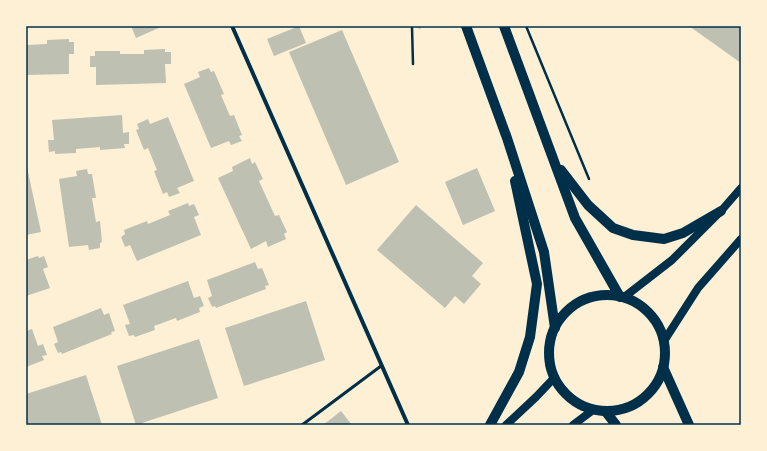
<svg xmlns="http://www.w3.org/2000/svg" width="767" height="451" viewBox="0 0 767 451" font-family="'Space Grotesk',sans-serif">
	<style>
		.building { fill: #bec0b2 }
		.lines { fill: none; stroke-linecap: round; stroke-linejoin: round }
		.path { stroke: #003049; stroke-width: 2.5 }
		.service { stroke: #003049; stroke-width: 3 }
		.minor { stroke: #003049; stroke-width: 4 }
		.secondary { stroke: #003049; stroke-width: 8 }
		.primary { stroke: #003049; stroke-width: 10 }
		.neatline { fill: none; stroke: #003049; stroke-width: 1.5 }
	</style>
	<rect width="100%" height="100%" fill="#fdf0d5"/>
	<g class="building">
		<path d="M131,26H163L136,38Z"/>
		<path d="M299,26L306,43L274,56L267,39Z"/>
		<path d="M412,26H423L420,29Z"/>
		<path d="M689,26H741V63Z"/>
		<path d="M342,30L399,162L346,185L289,52Z"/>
		<path d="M69,39V42H74V54H69V74L26,75V45L47,44V40Z"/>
		<path d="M165,49V52H171V64H165L166,83L96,85V67H90V56H95V51H120V54H144V50Z"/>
		<path d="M209,68L211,72L214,71L224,94L221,95L230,116L234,115L242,135L239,136L242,141L231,145L229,141L211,148L184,84L200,77L198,72Z"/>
		<path d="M122,115L123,133L129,132V144H124L125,148L100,150V147L76,149V153L55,154V151L49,152L48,140H54L52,120Z"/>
		<path d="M168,117L194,181L177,188L180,193L169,197L167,192L163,194L154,171L157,170L148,148L144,150L136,130L139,129L137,124L148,119L150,124Z"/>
		<path d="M250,158L252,164L255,162L263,179L259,181L275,216L279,215L287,232L284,234L286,239L268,247L266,241L251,249L218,178L233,171L232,167Z"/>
		<path d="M26,163L41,232L26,235Z"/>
		<path d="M477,168L495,211L463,225L445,182Z"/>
		<path d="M87,169L88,174H92L96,198H92L96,222L100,221L102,242L100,243V248L89,250L88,245L69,247L59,179L77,176L76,171Z"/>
		<path d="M188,203L189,206L194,204L199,215L194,217L201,235L137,261L130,245L125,247L121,237L125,234L124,230L147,221L148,224L170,215L168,211Z"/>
		<path d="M416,205L483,263L472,276L481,284L464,304L455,296L445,308L377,250Z"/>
		<path d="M38,256L39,258L44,256L48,267L43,269L50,288L26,296V260Z"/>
		<path d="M255,262L258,269L262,268L269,285L265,286L266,289L216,308L215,306L212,307L208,298L212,296L207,280Z"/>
		<path d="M188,281L194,298L200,296L204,306L199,308L200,312L177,321L176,318L154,326L155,330L135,337L134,335L129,336L125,325L130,324L123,305Z"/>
		<path d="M306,301L325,360L244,386L225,328Z"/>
		<path d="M101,308L104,315L109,313L115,331L111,332L112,334L62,354L61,352L58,353L54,344L58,342L53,327Z"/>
		<path d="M32,329L38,346L43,344L47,355L42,356L44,360L26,367V331Z"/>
		<path d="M199,339L218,398L136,425L117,366Z"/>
		<path d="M86,375L102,425H26V394Z"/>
		<path d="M341,411L352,425H323Z"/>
	</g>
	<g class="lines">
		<g class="path">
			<path d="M526,26L589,179"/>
			<path d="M412,27L413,64"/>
		</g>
		<path class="service" d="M302,425L381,366"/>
		<path class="minor" d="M232,26L408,425"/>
		<g class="secondary">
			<path d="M623,298L672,260L721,211L741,188"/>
			<path d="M664,341L698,288L741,239"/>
			<path d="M506,425L536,397L554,378"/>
			<path d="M573,425L593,410"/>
		</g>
		<g class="primary">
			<path d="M466,26L507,138L544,252L555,328"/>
			<path d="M504,26L575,218L620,297"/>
			<path d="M561,170L588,205L613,228L633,235L664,239L683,233L721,211"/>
			<circle cx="607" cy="353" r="58"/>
			<path d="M663,367L689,425"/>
			<path d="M606,412L616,425"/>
			<path d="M490,425L519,372L530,337L537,284L515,181"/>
		</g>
	</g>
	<rect width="767" height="451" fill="none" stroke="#fdf0d5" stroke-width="54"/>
	<rect x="27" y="27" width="713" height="397" class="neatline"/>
</svg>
